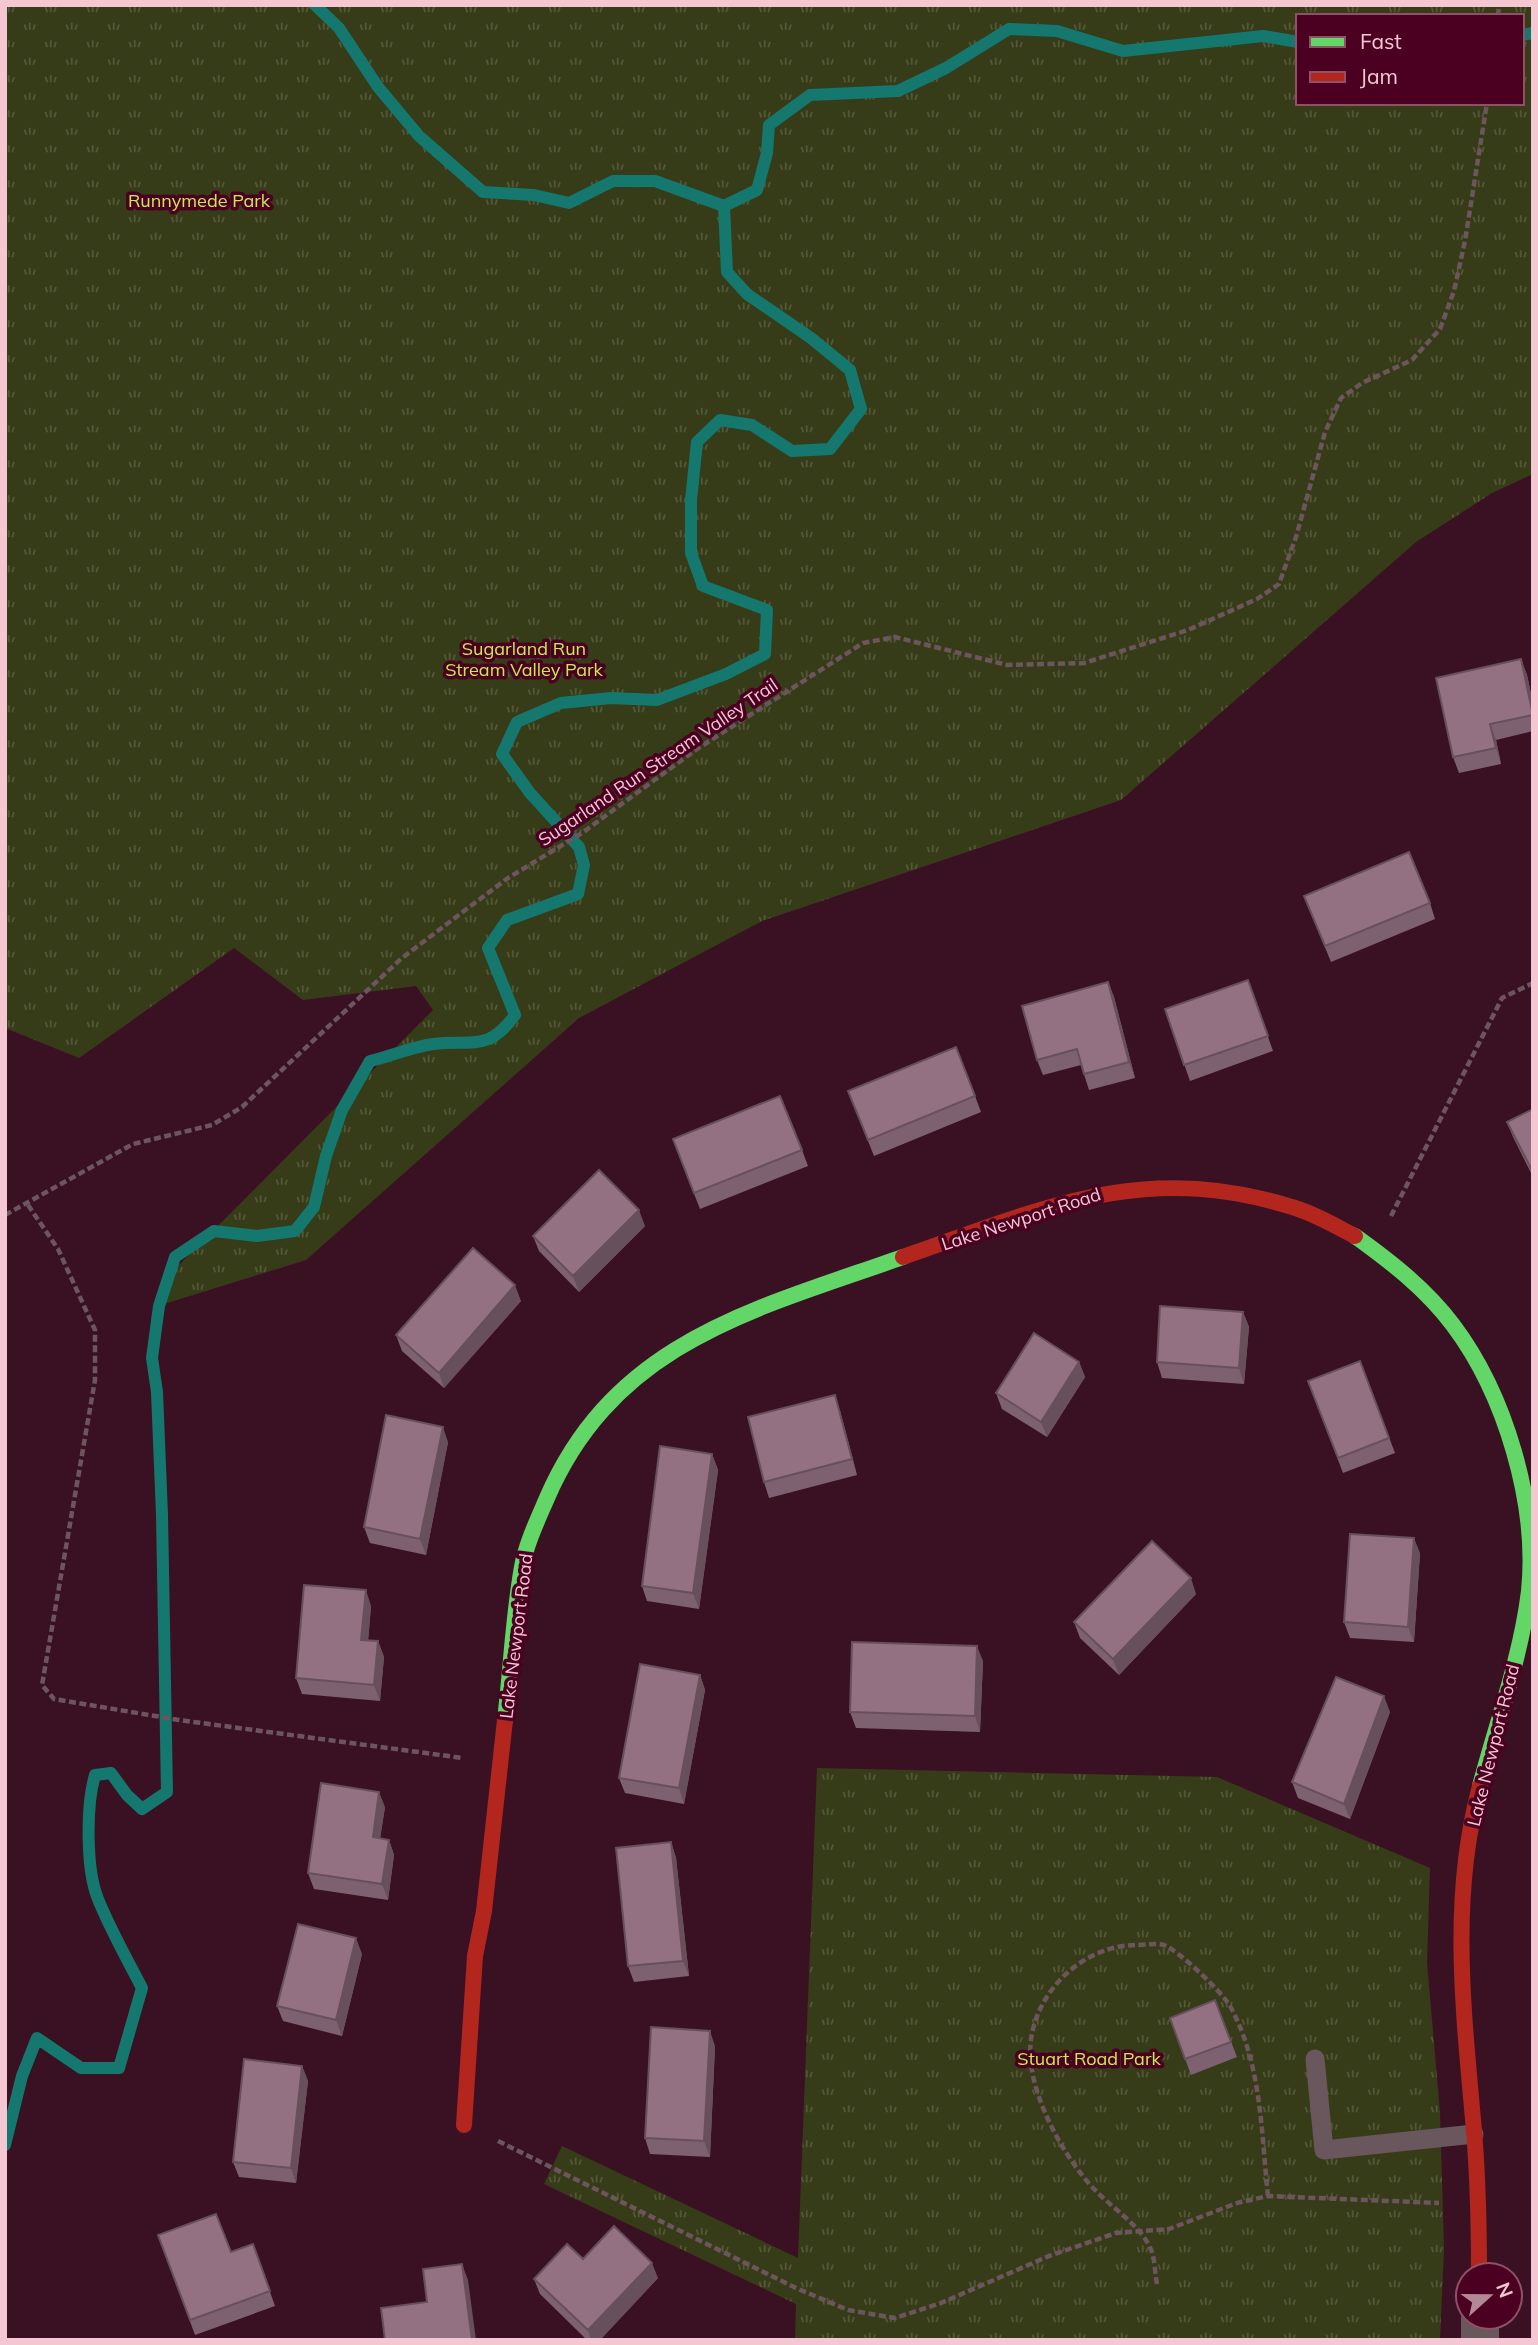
<svg xmlns="http://www.w3.org/2000/svg" width="1538" height="2345" viewBox="0 0 1538 2345" font-family="Mulish,sans-serif">
	<style>
		.park { fill: url(#park-tufts); fill-rule: evenodd }
		.lines { fill: none; stroke-linecap: round; stroke-linejoin: round }
		.stream { stroke: #15786e; stroke-width: 12 }
		.path { stroke: #6d555e; stroke-width: 4.5; stroke-dasharray: 7 3.5; stroke-linecap: butt }
		.lane { stroke: #6a565d; stroke-width: 19 }
		.street { stroke: #6a565d; stroke-width: 38 }
		.fast { stroke: #63d668; stroke-width: 16 }
		.jam { stroke: #b3261e; stroke-width: 16 }
		.wall { fill: #7e6170 }
		.shaded-wall { fill: #674f5b }
		.building { fill: #937182; stroke: #674f5b; stroke-width: 2 }
		.labels { text-anchor: middle; dominant-baseline: central; stroke-width: 7; stroke-linejoin: round; paint-order: stroke }
		.park-label { font-size: 18px; fill: #c5ed4e; stroke: #4b0021 }
		.street-label { font-size: 18px; fill: #f5c7d2; stroke: #4b0021 }
	</style>
	<defs>
		<pattern id="park-tufts" width="24" height="20" patternUnits="userSpaceOnUse" patternTransform="scale(1.75)"><rect width="24" height="20" fill="#373c18"/><path d="M3 7l-1-3M5 7V3M7 7l1-3M15 17l-1-3M17 17v-4M19 17l1-3" fill="none" stroke="#555739"/></pattern>
	</defs>
	<rect width="100%" height="100%" fill="#3a1123"/>
	<g class="park">
		<path d="M5,5H1533V474L1492,493L1416,542L1121,800L762,921L579,1018L306,1260L164,1304L166,1278L433,1010L416,986L303,1000L234,948L79,1058L5,1028ZM1298,16H1522V103H1298Z"/>
		<path d="M817,1768L1217,1777L1430,1868L1427,1963L1440,2112L1444,2249L1440,2340H795L796,2304L544,2184L562,2146L798,2258Z"/>
	</g>
	<g class="lines">
		<g class="stream">
			<path d="M315,5L339,28L378,87L419,136L483,192L534,195L569,203L613,181H655L724,206L757,190L767,153L769,125L810,95L898,91L946,68L1009,29L1057,31L1123,51L1263,36L1298,42"/>
			<path d="M1522,35L1533,33"/>
			<path d="M5,2145L22,2076L37,2038L81,2068H119L142,1988C127,1959 110,1929 98,1899C86,1870 86,1805 95,1775L111,1773L127,1795L142,1809L167,1792L162,1515L157,1392L152,1358L159,1306L175,1257L214,1231L257,1236L295,1231L314,1207L326,1156L342,1110L370,1061C391,1056 412,1047 433,1044C473,1039 487,1053 515,1015L488,948L507,920L578,894L584,865L579,847L530,793L502,754L517,722L561,703L611,698L657,700L726,674L765,654L767,610L703,586L691,553V500L697,442L720,420L752,425L792,451L830,449L861,409L850,370L811,338L747,294L727,272L724,206"/>
		</g>
		<g class="path">
			<path d="M1498,16L1499,5"/>
			<path d="M28,1205L58,1249L95,1330V1380L42,1685L54,1699L179,1720L463,1758"/>
			<path d="M5,1215L133,1144L212,1125L242,1107L402,958L468,908L508,878L582,833L697,749L863,643L895,637L1007,665L1084,663L1188,630L1257,599L1279,584L1296,537L1325,432L1341,398L1362,383L1412,360L1440,329L1454,291L1465,241L1487,103"/>
			<path d="M1391,1216L1502,998L1533,983"/>
			<path d="M498,2141L796,2288L848,2310L895,2318L941,2303L1049,2256L1116,2233L1169,2229L1237,2203L1268,2196L1439,2203"/>
			<path d="M1157,2284C1155,2274 1155,2262 1152,2252C1143,2227 1113,2209 1095,2190C1066,2160 1036,2106 1031,2064C1023,2004 1076,1945 1137,1945C1145,1945 1157,1943 1164,1945C1178,1950 1222,1992 1230,2006C1262,2064 1261,2132 1268,2196"/>
		</g>
		<path class="lane" d="M1315,2059L1324,2150L1474,2134"/>
		<path class="street" d="M1480,2340V2317"/>
		<g class="fast">
			<path d="M1355,1236C1391,1262 1426,1289 1453,1325C1505,1394 1538,1504 1529,1591C1521,1657 1497,1722 1480,1786"/>
			<path d="M505,1720C511,1670 513,1617 522,1567C526,1544 538,1519 547,1498C615,1341 756,1309 903,1257"/>
		</g>
		<g class="jam">
			<path d="M903,1257C1041,1209 1144,1160 1292,1207C1314,1213 1335,1226 1355,1236"/>
			<path d="M464,2125L475,1956L484,1911L505,1720"/>
			<path d="M1479,2275C1479,2227 1478,2179 1474,2131C1464,2014 1449,1901 1480,1786"/>
		</g>
	</g>
	<g class="wall">
		<path d="M1521,659L1527,675L1533,703V731L1496,740L1501,764L1459,773L1453,757Z"/>
		<path d="M1304,896L1430,903L1435,919L1331,962Z"/>
		<path d="M1248,980L1273,1051L1190,1081L1165,1009Z"/>
		<path d="M1108,982L1114,997L1135,1078L1089,1090L1081,1065L1043,1075L1037,1060Z"/>
		<path d="M848,1091L975,1096L981,1112L874,1156Z"/>
		<path d="M1533,1109V1177L1513,1137L1507,1122Z"/>
		<path d="M802,1150L808,1166L700,1209L679,1155Z"/>
		<path d="M645,1226L579,1292L539,1251L533,1236Z"/>
		<path d="M521,1301L444,1388L402,1351L396,1335Z"/>
		<path d="M1243,1312L1249,1327L1244,1384L1162,1378L1157,1362Z"/>
		<path d="M1360,1361L1395,1453L1343,1473L1308,1381Z"/>
		<path d="M1079,1362L1085,1377L1047,1437L1002,1409L996,1393Z"/>
		<path d="M840,1411L857,1475L769,1498L764,1482Z"/>
		<path d="M448,1442L426,1555L370,1543L364,1527Z"/>
		<path d="M712,1454L718,1470L699,1609L647,1601L642,1586Z"/>
		<path d="M1420,1553L1414,1642L1350,1638L1344,1622Z"/>
		<path d="M1196,1594L1119,1675L1080,1638L1074,1622Z"/>
		<path d="M371,1606L368,1640L378,1641L384,1657L380,1701L302,1694L296,1678Z"/>
		<path d="M983,1661L980,1732L856,1728L850,1712Z"/>
		<path d="M700,1675L705,1690L684,1804L625,1793L619,1778Z"/>
		<path d="M1390,1712L1350,1819L1298,1798L1292,1782Z"/>
		<path d="M385,1807L380,1838L389,1840L394,1855L388,1900L314,1889L308,1873Z"/>
		<path d="M671,1842L676,1858L689,1976L634,1982L628,1966Z"/>
		<path d="M362,1954L342,2036L283,2021L277,2006Z"/>
		<path d="M1215,2000L1237,2057L1191,2075L1170,2018Z"/>
		<path d="M715,2046L710,2157L650,2154L645,2138Z"/>
		<path d="M302,2066L308,2081L296,2183L239,2177L233,2162Z"/>
		<path d="M158,2235L231,2252L253,2244L275,2306L195,2335Z"/>
		<path d="M583,2259L658,2278L600,2340H587L540,2294L534,2279Z"/>
	</g>
	<g class="shaded-wall">
		<path d="M1521,659L1527,675L1533,703V714Z"/>
		<path d="M1490,724L1496,740L1501,764L1496,748Z"/>
		<path d="M1108,982L1114,997L1135,1078L1129,1062Z"/>
		<path d="M639,1210L645,1226L579,1292L573,1276Z"/>
		<path d="M515,1285L521,1301L444,1388L439,1373Z"/>
		<path d="M1243,1312L1249,1327L1244,1384L1239,1368Z"/>
		<path d="M1079,1362L1085,1377L1047,1437L1041,1422Z"/>
		<path d="M835,1395L840,1411L857,1475L852,1459Z"/>
		<path d="M443,1427L448,1442L426,1555L420,1539Z"/>
		<path d="M712,1454L718,1470L699,1609L693,1593Z"/>
		<path d="M1414,1538L1420,1553L1414,1642L1408,1627Z"/>
		<path d="M1191,1578L1196,1594L1119,1675L1113,1659Z"/>
		<path d="M366,1590L371,1606L367,1655L361,1640Z"/>
		<path d="M378,1641L384,1657L380,1701L374,1685Z"/>
		<path d="M977,1646L983,1661L980,1732L975,1716Z"/>
		<path d="M700,1675L705,1690L684,1804L679,1788Z"/>
		<path d="M1384,1696L1390,1712L1350,1819L1344,1804Z"/>
		<path d="M379,1792L385,1807L378,1853L373,1837Z"/>
		<path d="M389,1840L394,1855L388,1900L382,1884Z"/>
		<path d="M671,1842L676,1858L689,1976L683,1961Z"/>
		<path d="M356,1938L362,1954L342,2036L336,2020Z"/>
		<path d="M710,2031L715,2046L710,2157L704,2141Z"/>
		<path d="M302,2066L308,2081L296,2183L291,2168Z"/>
		<path d="M652,2263L658,2278L600,2340H591L588,2330Z"/>
		<path d="M462,2264L468,2280L476,2340H472Z"/>
	</g>
	<g class="building">
		<path d="M1521,659L1533,715L1490,724L1496,748L1453,757L1436,678Z"/>
		<path d="M1409,852L1430,903L1325,946L1304,896Z"/>
		<path d="M1248,980L1268,1036L1184,1065L1165,1009Z"/>
		<path d="M1108,982L1129,1062L1084,1074L1077,1049L1037,1060L1022,1006Z"/>
		<path d="M956,1047L975,1096L868,1140L848,1091Z"/>
		<path d="M780,1096L802,1150L694,1193L673,1139Z"/>
		<path d="M1533,1109V1172L1507,1122Z"/>
		<path d="M599,1170L639,1210L573,1276L533,1236Z"/>
		<path d="M473,1248L515,1285L439,1373L396,1335Z"/>
		<path d="M1160,1306L1243,1312L1239,1368L1157,1362Z"/>
		<path d="M1034,1333L1079,1362L1041,1422L996,1393Z"/>
		<path d="M1360,1361L1389,1438L1338,1458L1308,1381Z"/>
		<path d="M835,1395L852,1459L764,1482L748,1417Z"/>
		<path d="M386,1415L443,1427L420,1539L364,1527Z"/>
		<path d="M660,1446L712,1454L693,1593L642,1586Z"/>
		<path d="M1350,1534L1414,1538L1408,1627L1344,1622Z"/>
		<path d="M1152,1541L1191,1578L1113,1659L1074,1622Z"/>
		<path d="M304,1585L366,1590L361,1640L378,1641L374,1685L296,1678Z"/>
		<path d="M852,1642L977,1646L975,1716L850,1712Z"/>
		<path d="M640,1664L700,1675L679,1788L619,1778Z"/>
		<path d="M1336,1677L1384,1696L1344,1804L1292,1782Z"/>
		<path d="M321,1783L379,1792L373,1837L389,1840L382,1884L308,1873Z"/>
		<path d="M671,1842L683,1961L628,1966L616,1848Z"/>
		<path d="M298,1924L356,1938L336,2020L277,2006Z"/>
		<path d="M1215,2000L1231,2042L1185,2059L1170,2018Z"/>
		<path d="M651,2027L710,2031L704,2141L645,2138Z"/>
		<path d="M244,2059L302,2066L291,2168L233,2162Z"/>
		<path d="M216,2214L231,2252L253,2244L270,2291L190,2320L158,2235Z"/>
		<path d="M614,2226L652,2263L588,2330L534,2279L567,2244L583,2259Z"/>
		<path d="M462,2264L472,2340H385L381,2308L427,2302L423,2269Z"/>
	</g>
	<g class="labels">
		<g class="park-label">
			<text x="199" y="200">Runnymede Park</text>
			<text x="524" y="648">Sugarland Run<tspan x="524" dy="21">Stream Valley Park</tspan></text>
			<text x="1089" y="2058">Stuart Road Park</text>
		</g>
		<g class="street-label">
			<text transform="translate(658 762) rotate(-34)">Sugarland Run Stream Valley Trail</text>
			<text transform="translate(1021 1219) rotate(-18)">Lake Newport Road</text>
			<text transform="translate(516 1636) rotate(-83)">Lake Newport Road</text>
			<text transform="translate(1493 1745) rotate(-76)">Lake Newport Road</text>
		</g>
	</g>
	<rect width="1538" height="2345" fill="none" stroke="#f5c7d2" stroke-width="14"/>
	<rect x="1296" y="14" width="228" height="91" fill="#4b0021" stroke="#8f5068" stroke-width="2"/>
	<rect x="1310" y="37" width="35" height="10" fill="#63d668" stroke="#8f5068" stroke-width="2"/>
	<text x="1360" y="49" font-size="21" fill="#f5c7d2">Fast</text>
	<rect x="1310" y="72" width="35" height="10" fill="#b3261e" stroke="#8f5068" stroke-width="2"/>
	<text x="1360" y="84" font-size="21" fill="#f5c7d2">Jam</text>
	<g transform="translate(1489 2296) rotate(69)"><circle r="33" fill="#4b0021" stroke="#8f5068" stroke-width="2"/>
	<path d="M0-5L12 26L0 18L-12 26Z" fill="#b48795"/>
	<text y="-10" font-size="19" font-weight="bold" text-anchor="middle" fill="#f5c7d2">N</text>
	</g>
</svg>
